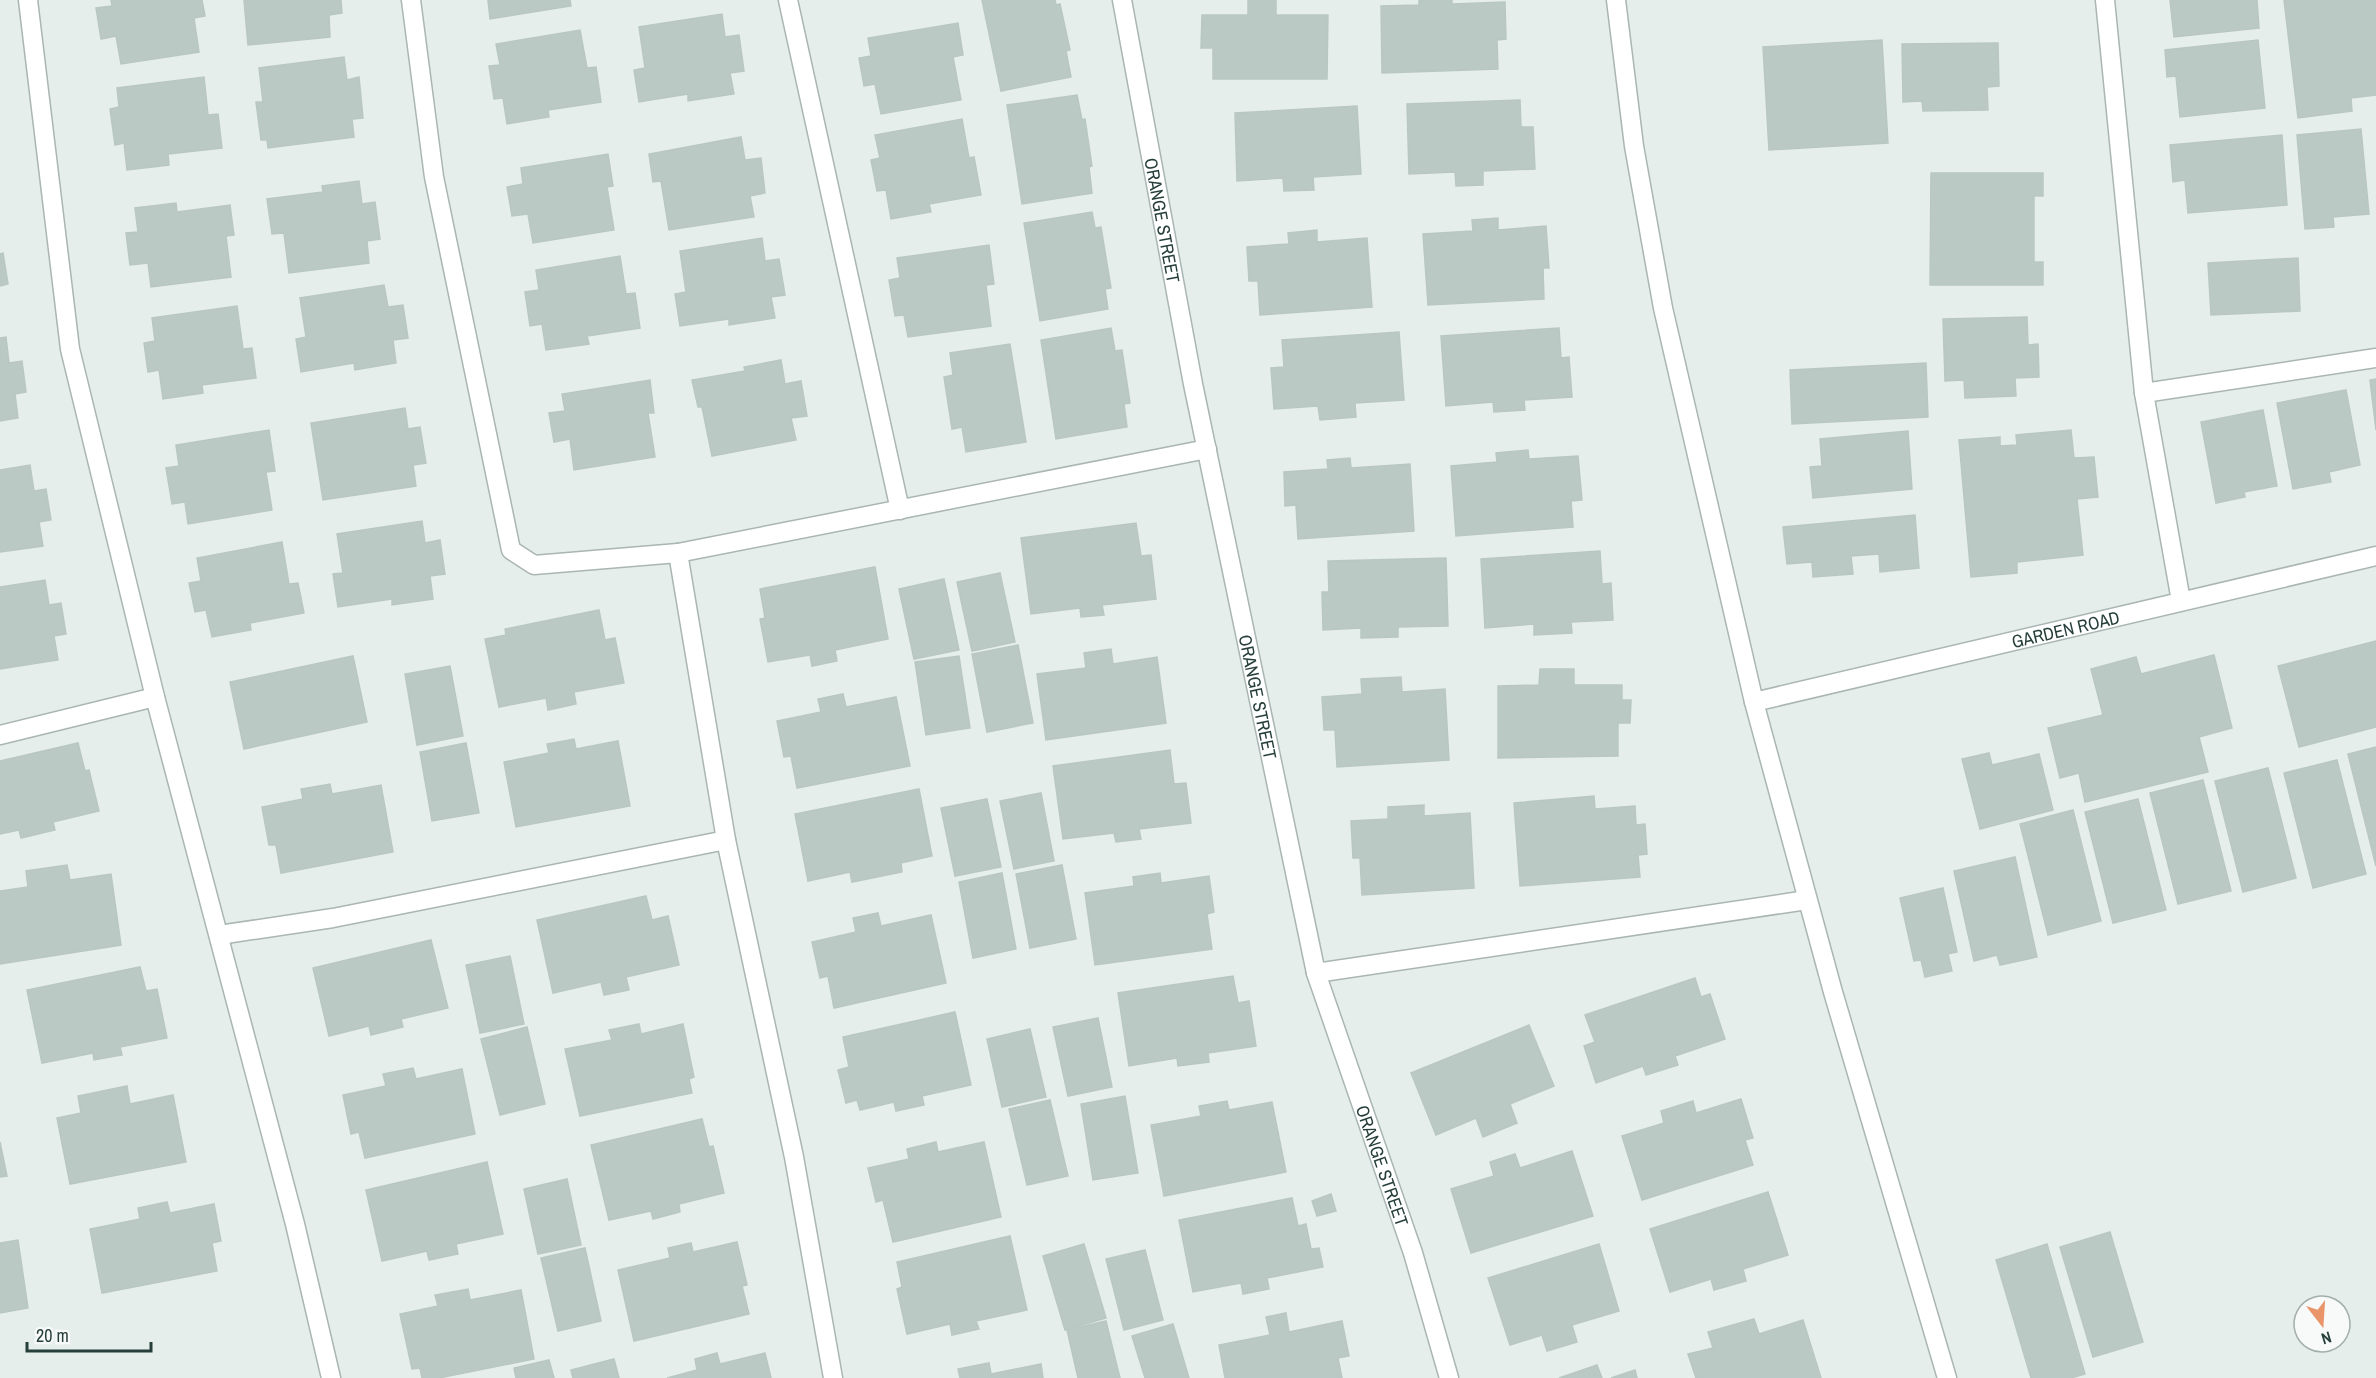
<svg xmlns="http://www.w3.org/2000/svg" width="2376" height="1378" viewBox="0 0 2376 1378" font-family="'Archivo Narrow',sans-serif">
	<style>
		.building { fill: #bbc9c4; stroke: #b9c7c3; stroke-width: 1.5 }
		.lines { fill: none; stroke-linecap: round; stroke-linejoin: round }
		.minor-casing { stroke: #a9b6b3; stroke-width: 21 }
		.minor { stroke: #fff; stroke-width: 18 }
		.labels { text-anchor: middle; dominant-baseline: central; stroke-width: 5; stroke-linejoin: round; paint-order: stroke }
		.street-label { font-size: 18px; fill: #263f3b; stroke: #f7faf9 }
	</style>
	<rect width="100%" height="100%" fill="#e6eeeb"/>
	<g class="building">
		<path d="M111,0H202L205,16L194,18L199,52L121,64L116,36L101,39L96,8L112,6Z"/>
		<path d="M244,0H341L342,13L329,15L330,37L248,45Z"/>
		<path d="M488,0H570L571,6L490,19Z"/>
		<path d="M982,0H1055L1056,5L1060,4L1070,50L1066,51L1071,77L1001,91Z"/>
		<path d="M1248,0H1276V15H1328L1327,79H1213V48H1201L1202,15H1248Z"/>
		<path d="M1419,0H1452V4L1505,2L1506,39L1497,40L1498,69L1382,73L1381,6L1419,5Z"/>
		<path d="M2170,0H2257L2259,28L2174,37Z"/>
		<path d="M2284,0H2376V95L2351,98L2352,111L2298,118Z"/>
		<path d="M722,14L725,37L739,35L744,71L730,73L734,94L688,101V94L639,102L634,70L645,68L639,27Z"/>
		<path d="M958,23L963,55L953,57L961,100L881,114L875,84L864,86L859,58L871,56L868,38Z"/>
		<path d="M580,30L587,68L596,67L601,102L548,110L549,117L507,124L503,98L494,99L489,66L500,65L496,44Z"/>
		<path d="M1882,40L1888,143L1769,150L1763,47Z"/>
		<path d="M2258,40L2265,108L2180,117L2176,76L2167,77L2165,50Z"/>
		<path d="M1998,43L1999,86L1987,87L1988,110L1923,111L1922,101L1903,102L1902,44Z"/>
		<path d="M344,57L347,80L359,77L363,118L352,119L354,137L268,148L267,140H261L256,102H263L259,68Z"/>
		<path d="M204,77L208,115L218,114L222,148L168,154L169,165L127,170L124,143L115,145L110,109L119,107L117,88Z"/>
		<path d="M1077,95L1082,120L1085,119L1092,166L1089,167L1092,193L1022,204L1007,105Z"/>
		<path d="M1520,100L1521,127H1533L1535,169L1483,171V185L1456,186L1455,172L1409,174L1407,104Z"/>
		<path d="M1357,106L1361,174L1313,177L1314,190L1284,191L1283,178L1237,181L1235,113Z"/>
		<path d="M962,119L969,158L974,157L981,195L929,204L931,212L891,219L886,190L877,191L871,160L880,158L875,135Z"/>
		<path d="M2361,129L2369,214L2333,217L2334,227L2305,229L2297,135Z"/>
		<path d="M2282,135L2287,205L2188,213L2185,180L2173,182L2170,145Z"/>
		<path d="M741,137L745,160L761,158L765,193L750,196L754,217L669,230L661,181L653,182L649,154Z"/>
		<path d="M608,154L613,186L607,187L614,230L533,243L528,214L512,216L507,187L523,184L521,168Z"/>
		<path d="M1931,173H2043V196H2034V262H2043V285H1930Z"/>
		<path d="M359,181L362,204L375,202L380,239L367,241L369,263L289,273L284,233L272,234L267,199L323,192L322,186Z"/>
		<path d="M176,203L177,212L230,205L234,235L226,236L231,277L151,287L148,263L130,265L126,233L138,232L135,208Z"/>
		<path d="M1092,212L1095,228L1101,227L1111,288L1105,289L1108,309L1040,321L1024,223Z"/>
		<path d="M1498,218V230L1546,226L1549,268H1543L1544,299L1428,305L1423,234L1473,231L1472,220Z"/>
		<path d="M1317,230V242L1367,238L1372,307L1260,315L1258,281H1249L1247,247L1289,244L1288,233Z"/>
		<path d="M762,238L765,261L779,259L785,295L771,297L775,318L729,325V319L680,326L675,294L686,292L680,251Z"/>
		<path d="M989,245L994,284L986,285L991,326L908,337L904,315L895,316L889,280L900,278L897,258Z"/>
		<path d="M3,253L8,284L0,286V254Z"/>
		<path d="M620,256L626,294L635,293L640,328L587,336L589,344L546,350L542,324L530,326L525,292L539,290L536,270Z"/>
		<path d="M2298,258L2300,311L2211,315L2208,263Z"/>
		<path d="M384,285L388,307L403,305L408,338L393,340L396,363L355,370L354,363L301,372L296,339L306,337L300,298Z"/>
		<path d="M237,306L243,349L252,348L256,378L202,385L203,393L163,399L159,370L148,372L144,343L155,341L152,318Z"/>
		<path d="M2027,317L2028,345L2038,344L2039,377L2015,378L2016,396L1965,398L1964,380L1945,381L1943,319Z"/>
		<path d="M1111,328L1115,351L1122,350L1130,403L1124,404L1127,427L1056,439L1041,340Z"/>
		<path d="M1559,328L1561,358L1569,357L1572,397L1524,400L1525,410L1494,412L1493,402L1446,406L1441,336Z"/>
		<path d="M1399,332L1404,400L1355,403L1356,417L1320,420L1318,406L1274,409L1271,368L1284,367L1282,340Z"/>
		<path d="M6,337L9,363L22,361L26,392L15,394L18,418L0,421V338Z"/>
		<path d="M1010,344L1026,442L966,452L962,427L952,429L944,377L953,375L950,353Z"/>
		<path d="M781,360L785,384L801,381L807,416L791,418L796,440L712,456L702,407H698L692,380L745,371L744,367Z"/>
		<path d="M1926,363L1928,417L1792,424L1790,370Z"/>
		<path d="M2376,379V430L2370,380Z"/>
		<path d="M650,380L654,413H648L655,457L574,470L570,439L554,442L549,413L565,411L562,394Z"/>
		<path d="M2346,390L2360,465L2329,472L2331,482L2293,489L2277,403Z"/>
		<path d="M405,408L408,429L420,427L426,463L413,465L416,486L323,500L311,423Z"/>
		<path d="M2263,410L2277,486L2244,492L2245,497L2216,503L2201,422Z"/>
		<path d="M269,430L275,471L266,472L272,510L188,524L185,502L172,504L166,468L179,466L176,445Z"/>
		<path d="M2071,430L2074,458L2094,457L2098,497L2077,499L2083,555L2017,562V573L1971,577L1959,440L2000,437V446L2017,445L2016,435Z"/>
		<path d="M1908,431L1912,489L1813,498L1810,467L1822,466L1820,439Z"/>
		<path d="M1528,450L1529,459L1578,456L1582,500L1571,501L1573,527L1456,536L1451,466L1497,462L1496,453Z"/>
		<path d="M1350,458L1351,468L1410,464L1414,531L1298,539L1296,505L1285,506L1284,472L1328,469L1327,460Z"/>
		<path d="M30,465L34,491L46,489L51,520L39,522L43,546L0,552V470Z"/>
		<path d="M1915,515L1919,568L1880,572L1879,554L1851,556L1853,574L1813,577L1812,562L1787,564L1783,527Z"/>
		<path d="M422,521L425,543L440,540L445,574L430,576L433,599L392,605V599L338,607L333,574L343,573L337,534Z"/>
		<path d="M1136,523L1141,556L1151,555L1156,599L1102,605L1104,615L1081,617L1080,608L1031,614L1021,538Z"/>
		<path d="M282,542L289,584L298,583L304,613L250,623L251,630L212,637L206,610L195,612L189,583L201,581L197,558Z"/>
		<path d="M1600,551L1602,584L1611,583L1613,620L1571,622L1572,633L1534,635V624L1485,628L1481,559Z"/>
		<path d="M1446,558L1448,626L1398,627V637L1361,638V628L1323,630L1322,592H1329L1328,561Z"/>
		<path d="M875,567L888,639L835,650L837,661L812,666L810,655L768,662L760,619L765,618L760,589Z"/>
		<path d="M1000,573L1015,642L972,651L957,582Z"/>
		<path d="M944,579L959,650L914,659L899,589Z"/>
		<path d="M45,580L49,605L61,603L66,634L54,636L58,660L0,669V587Z"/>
		<path d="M599,610L605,640L615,638L624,683L574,692L576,704L548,710L546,698L499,707L485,639L506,635L505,629Z"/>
		<path d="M2376,641V727L2299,747L2278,666Z"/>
		<path d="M1018,645L1033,723L987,732L972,654Z"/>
		<path d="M1111,649L1113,664L1157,657L1166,723L1046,740L1037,674L1086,668L1084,653Z"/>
		<path d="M2214,655L2232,728L2199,737L2208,772L2085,802L2079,773L2060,778L2048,728L2103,715L2091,669L2136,657L2141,674Z"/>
		<path d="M353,656L367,722L244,749L230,682Z"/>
		<path d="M959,656L970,728L926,735L915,662Z"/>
		<path d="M450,666L463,736L417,745L405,674Z"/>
		<path d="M1540,669H1574V685H1622V700H1631L1630,723H1618V756L1498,758V686L1539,685Z"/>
		<path d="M1401,677L1402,692L1445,689L1449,760L1337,767L1335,730H1324L1322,697L1362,694L1361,679Z"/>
		<path d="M843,694L846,707L896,697L910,766L797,788L791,756L784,757L777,721L821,712L818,699Z"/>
		<path d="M574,739L576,749L618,741L630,806L516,827L504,762L549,753L547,744Z"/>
		<path d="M78,743L85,771L89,770L99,811L53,822L55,830L21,838L19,830L0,834V761Z"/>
		<path d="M466,743L479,813L432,821L420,752Z"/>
		<path d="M2376,747V866L2348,754Z"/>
		<path d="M1170,750L1174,784L1186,783L1191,823L1139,829L1141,839L1116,842L1114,833L1063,839L1053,766Z"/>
		<path d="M1989,753L1992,765L2039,754L2053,810L1980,829L1962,759Z"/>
		<path d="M2337,760L2366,874L2313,888L2284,773Z"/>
		<path d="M2268,768L2296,878L2243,892L2215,781Z"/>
		<path d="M2203,780L2231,891L2178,904L2150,793Z"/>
		<path d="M330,784L332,794L381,785L393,852L281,873L276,845H269L262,807L303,799L301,789Z"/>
		<path d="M919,789L932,856L901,863L902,872L852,882L850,872L808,881L795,814Z"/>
		<path d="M1041,793L1054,861L1014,869L1000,801Z"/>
		<path d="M1594,796L1595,809L1635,806L1636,825L1645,824L1647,854L1638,855L1640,877L1520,886L1514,803Z"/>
		<path d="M987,799L1001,867L955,876L941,808Z"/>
		<path d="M2138,799L2166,910L2113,923L2085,812Z"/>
		<path d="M1424,805V816L1470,813L1474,888L1362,895L1360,858H1353L1351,821L1388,819V807Z"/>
		<path d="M2073,810L2101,921L2048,935L2020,824Z"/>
		<path d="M2015,857L2037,957L2000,965L1997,955L1974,961L1954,871Z"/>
		<path d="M67,865L70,880L111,874L121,945L0,964V891L28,887L26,871Z"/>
		<path d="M1062,865L1076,939L1030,948L1016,874Z"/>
		<path d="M1002,873L1016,949L973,958L959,882Z"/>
		<path d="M1160,873L1161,883L1209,876L1214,912L1207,914L1212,949L1095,965L1085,893L1134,886L1133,877Z"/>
		<path d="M1943,888L1957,952L1948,954L1952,971L1925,977L1921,960L1914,961L1900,898Z"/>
		<path d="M646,896L652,920L668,916L679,965L626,977L629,990L604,995L601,982L553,993L537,920Z"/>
		<path d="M878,913L881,926L931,915L946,983L834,1008L828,976L820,978L812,942L856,932L853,918Z"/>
		<path d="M431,940L448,1008L401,1019L403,1027L371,1035L369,1026L329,1036L313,968Z"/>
		<path d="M510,956L524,1024L480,1033L466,965Z"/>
		<path d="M140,967L146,991L157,989L167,1038L120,1047L122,1055L94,1060L93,1053L42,1063L27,990Z"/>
		<path d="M1233,976L1238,1003L1249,1001L1256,1046L1208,1053L1209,1062L1178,1066L1177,1058L1129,1066L1118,993Z"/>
		<path d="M1695,978L1701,997L1710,994L1725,1039L1675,1056L1678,1065L1646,1075L1643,1066L1596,1083L1584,1046L1595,1042L1585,1015Z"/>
		<path d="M955,1012L971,1085L922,1096L924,1105L896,1111L894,1102L860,1110L857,1100L846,1103L838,1070L849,1067L843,1037Z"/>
		<path d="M1098,1018L1112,1087L1068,1096L1053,1027Z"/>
		<path d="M639,1024L641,1034L683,1024L694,1077L689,1079L692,1093L580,1116L565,1049L612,1040L609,1030Z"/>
		<path d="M1529,1025L1554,1086L1510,1104L1517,1123L1483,1137L1476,1118L1436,1135L1411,1073Z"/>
		<path d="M527,1027L545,1104L500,1115L481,1039Z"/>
		<path d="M1030,1029L1046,1097L1002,1107L987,1039Z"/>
		<path d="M413,1068L416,1079L462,1069L475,1134L365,1158L359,1132L351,1134L343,1095L386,1086L383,1074Z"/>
		<path d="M127,1086L130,1104L173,1095L186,1162L70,1184L57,1118L81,1113L78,1096Z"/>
		<path d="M1125,1096L1138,1173L1093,1180L1081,1104Z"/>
		<path d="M1741,1099L1753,1138L1745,1140L1753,1165L1642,1200L1622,1136L1664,1123L1661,1111L1693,1101L1696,1113Z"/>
		<path d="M1050,1100L1068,1176L1027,1185L1009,1109Z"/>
		<path d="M1227,1101L1229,1110L1272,1102L1286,1172L1164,1196L1151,1125L1201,1116L1199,1106Z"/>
		<path d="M702,1119L709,1147L713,1146L724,1193L679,1204L680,1212L653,1219L651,1211L609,1220L591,1145Z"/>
		<path d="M0,1142L7,1176L0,1177Z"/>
		<path d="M936,1142L938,1152L984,1142L1001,1217L893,1242L883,1200L876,1202L868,1168L909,1159L907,1149Z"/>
		<path d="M1572,1151L1593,1216L1471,1253L1451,1189L1494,1176L1490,1162L1515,1154L1520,1168Z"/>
		<path d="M487,1162L503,1234L456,1244L458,1254L429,1260L427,1251L382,1261L366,1190Z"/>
		<path d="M567,1179L581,1245L538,1254L524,1189Z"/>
		<path d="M1768,1192L1788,1255L1743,1269L1746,1281L1714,1290L1711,1279L1670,1292L1650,1229Z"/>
		<path d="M1331,1194L1336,1211L1317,1216L1312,1201Z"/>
		<path d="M1292,1198L1298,1226L1306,1224L1311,1249L1319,1248L1323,1267L1267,1278L1269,1289L1243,1294L1241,1283L1193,1292L1179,1220Z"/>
		<path d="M167,1202L170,1213L214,1204L221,1241L212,1243L217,1271L102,1293L90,1229L140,1219L138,1208Z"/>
		<path d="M2110,1232L2143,1342L2093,1357L2060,1247Z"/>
		<path d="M1010,1236L1027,1310L976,1321L979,1329L952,1335L950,1324L907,1334L897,1289L902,1287L897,1262Z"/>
		<path d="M18,1240L28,1308L0,1313V1243Z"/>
		<path d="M737,1242L747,1285L742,1286L749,1314L634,1341L618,1270L670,1258L668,1248L691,1243L693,1252Z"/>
		<path d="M1084,1244L1106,1318L1065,1330L1043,1256Z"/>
		<path d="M1599,1244L1619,1311L1572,1325L1577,1342L1547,1351L1542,1335L1510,1345L1488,1278Z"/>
		<path d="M2047,1244L2085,1374L2071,1378H2031L1996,1260Z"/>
		<path d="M585,1248L601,1321L558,1331L541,1258Z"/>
		<path d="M1145,1250L1163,1320L1124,1330L1106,1259Z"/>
		<path d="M468,1289L470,1300L521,1290L534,1359L439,1378H422L420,1368L412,1369L400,1314L438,1306L435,1295Z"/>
		<path d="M1286,1313L1289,1332L1342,1321L1349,1356L1338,1358L1342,1378H1225L1219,1345L1270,1335L1266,1317Z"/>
		<path d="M1754,1319L1759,1334L1803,1320L1821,1378H1696L1688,1354L1713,1348L1708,1332Z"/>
		<path d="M1106,1321L1120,1378H1078L1067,1330Z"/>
		<path d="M1173,1324L1189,1378H1145L1132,1336Z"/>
		<path d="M717,1353L720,1364L765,1353L771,1378H667L697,1370L695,1359Z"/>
		<path d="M614,1359L619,1378H573L571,1370Z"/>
		<path d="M549,1360L554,1378H516L514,1368Z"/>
		<path d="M989,1363L991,1374L1041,1364L1043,1378H960L958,1369Z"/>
		<path d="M1597,1365L1602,1378H1559Z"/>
		<path d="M1635,1370L1637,1378H1611Z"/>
	</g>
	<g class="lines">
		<g class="minor-casing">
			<g id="minor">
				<path d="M28,0L70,349L155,697L295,1224L331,1378"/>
				<path d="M411,0L434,177L511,550L534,565L678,553L726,840L794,1157L833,1378"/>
				<path d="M788,0L900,510"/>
				<path id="s1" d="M1122,0L1193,384L1316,973L1413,1253L1449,1378"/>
				<path d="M1616,0L1634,146L1663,308L1754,702L1833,992L1947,1378"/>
				<path d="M2105,0L2144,393L2181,601"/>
				<path d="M2144,393L2376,358"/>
				<path d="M678,553L1207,449"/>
				<path id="s2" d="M1754,702L2376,556"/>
				<path d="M0,735L155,697"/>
				<path d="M219,935L333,918L726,840"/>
				<path d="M1316,973L1807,900"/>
			</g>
		</g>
		<use href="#minor" class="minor"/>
	</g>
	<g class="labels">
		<g class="street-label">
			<text stroke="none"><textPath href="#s1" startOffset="224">ORANGE STREET</textPath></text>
			<text stroke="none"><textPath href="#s2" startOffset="320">GARDEN ROAD</textPath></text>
			<text stroke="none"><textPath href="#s1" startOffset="710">ORANGE STREET</textPath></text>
			<text stroke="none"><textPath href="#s1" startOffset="1196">ORANGE STREET</textPath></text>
		</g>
	</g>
	<g transform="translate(2322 1324) rotate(163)"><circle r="28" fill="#f7faf9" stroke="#a3afad" stroke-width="1.5"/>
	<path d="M0-4.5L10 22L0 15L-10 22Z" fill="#e99469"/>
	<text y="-9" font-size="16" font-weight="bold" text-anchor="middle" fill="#263f3b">N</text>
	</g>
	<path d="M27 1342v9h124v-9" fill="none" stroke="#263f3b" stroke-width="3"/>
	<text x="36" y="1342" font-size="18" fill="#263f3b" stroke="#f7faf9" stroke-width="4.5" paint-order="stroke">20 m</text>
</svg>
